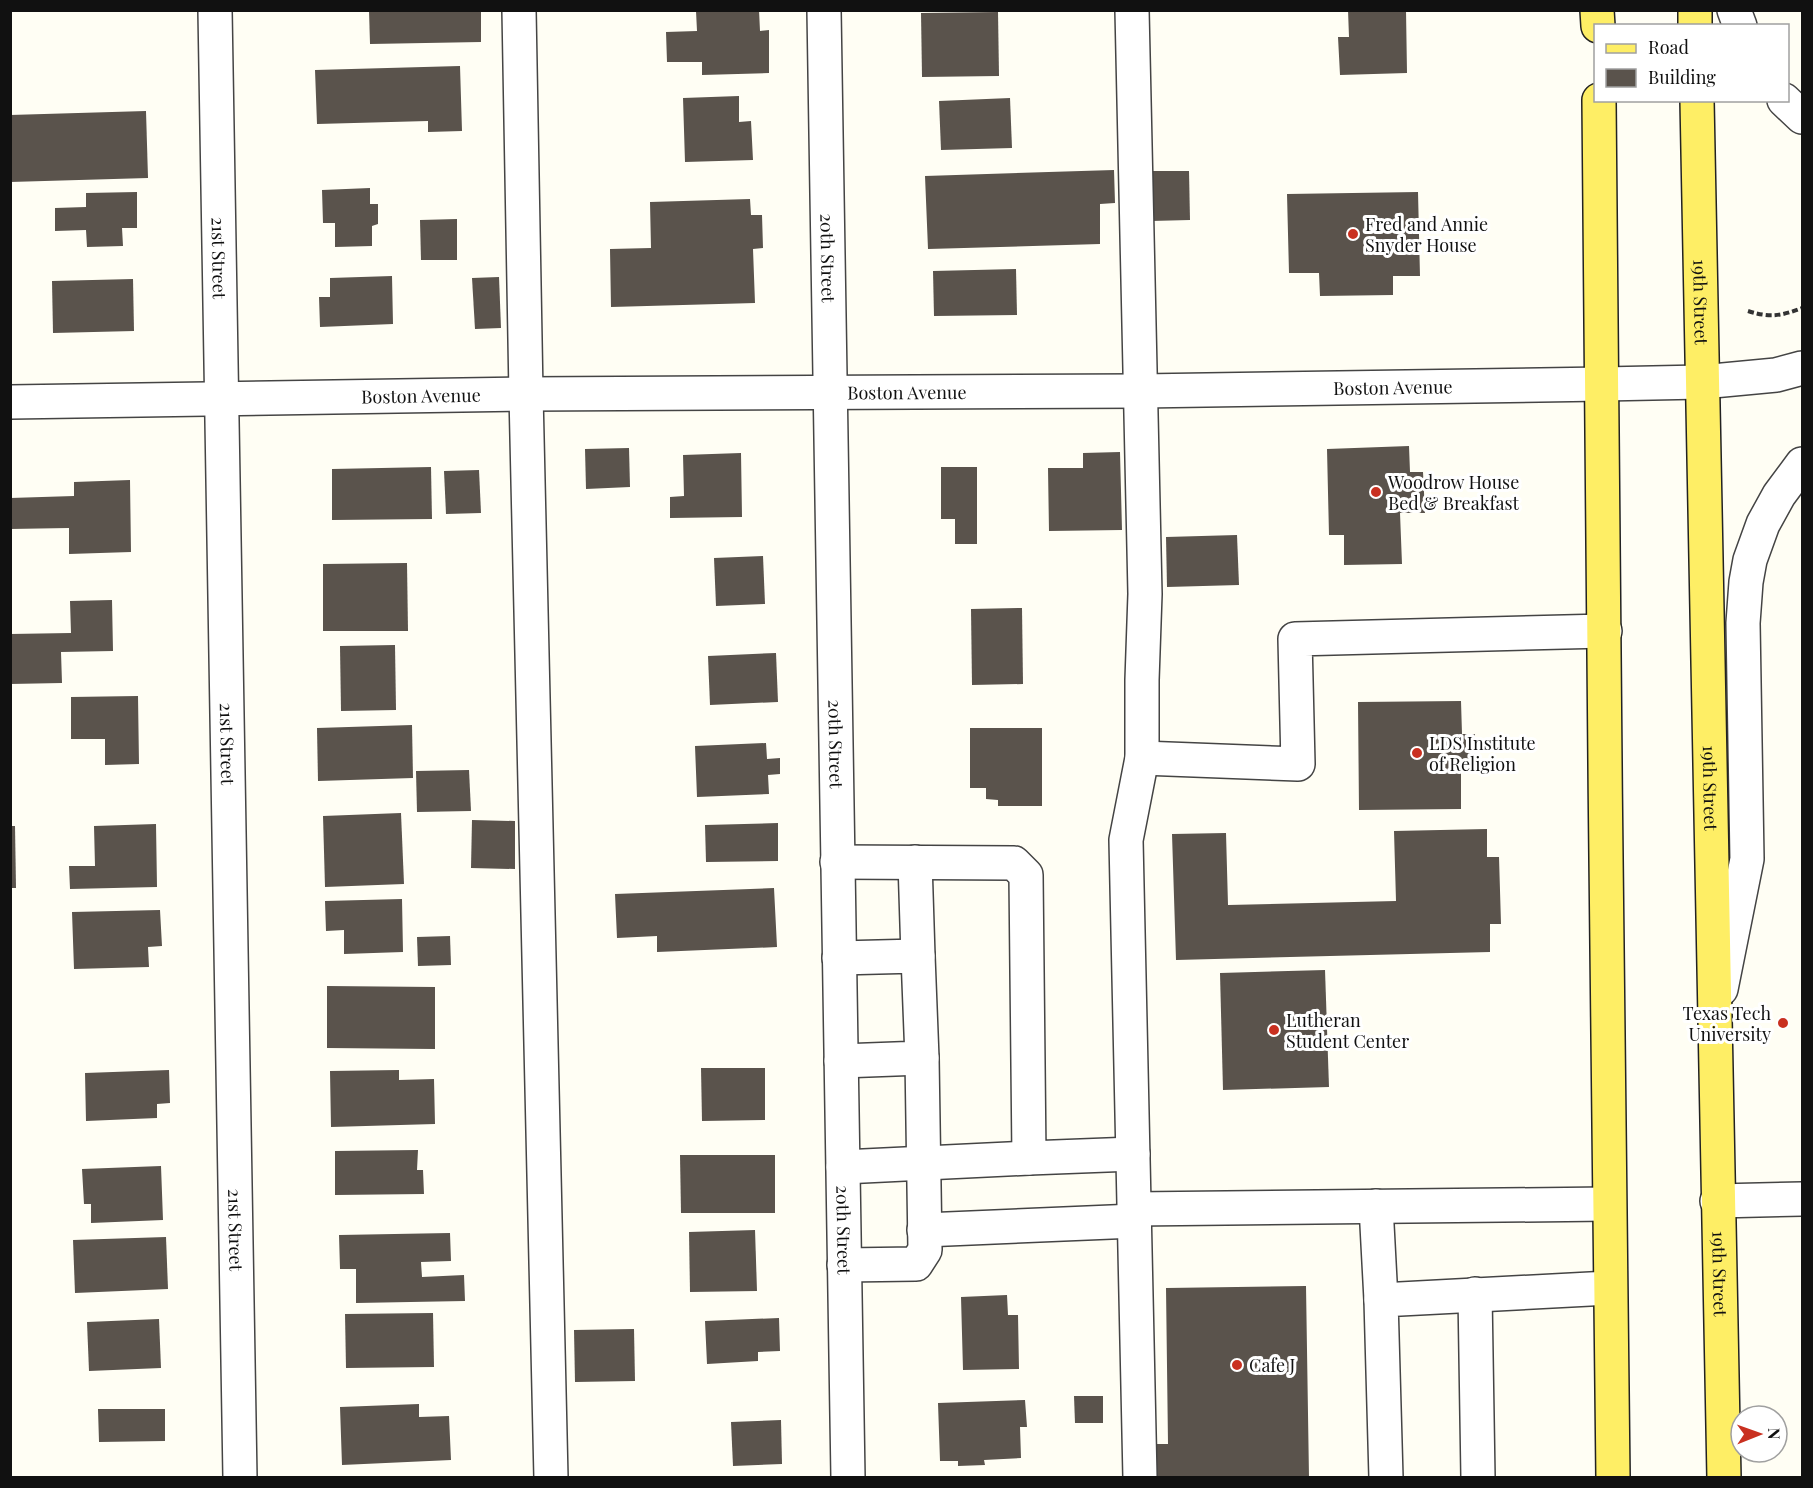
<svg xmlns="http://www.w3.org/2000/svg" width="1813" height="1488" viewBox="0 0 1813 1488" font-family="'Playfair Display',serif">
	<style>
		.building { fill: #5a534c }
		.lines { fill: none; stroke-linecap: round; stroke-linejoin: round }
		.minor-casing { stroke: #444; stroke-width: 36 }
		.major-casing { stroke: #222; stroke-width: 36 }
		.path { stroke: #333; stroke-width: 4; stroke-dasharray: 6 3; stroke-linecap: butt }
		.minor { stroke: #fff; stroke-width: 33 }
		.major { stroke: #feee65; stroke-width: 33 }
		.poi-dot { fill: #c93020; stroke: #fff; stroke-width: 2 }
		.labels { text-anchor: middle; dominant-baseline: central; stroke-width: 6; stroke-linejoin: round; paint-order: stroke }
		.poi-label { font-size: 18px; fill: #111; stroke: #fff; text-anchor: start }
		.street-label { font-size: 18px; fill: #111; stroke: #fff }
	</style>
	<rect width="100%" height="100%" fill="#fffef4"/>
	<g class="building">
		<path d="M369,10H481V42L370,44Z"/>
		<path d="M759,10L760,31L769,30V73L702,75V62H667L666,32L697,31L696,11Z"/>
		<path d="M1348,10H1406L1407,73L1340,75L1338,37H1349Z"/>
		<path d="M998,12L999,76L922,77L921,13Z"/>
		<path d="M460,66L462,131L428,132V121L317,124L315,70Z"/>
		<path d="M739,96V122L751,121L753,160L685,162L683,98Z"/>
		<path d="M1010,98L1012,148L941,150L939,101Z"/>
		<path d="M146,111L148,178L10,182V115Z"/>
		<path d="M1114,170L1115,203L1100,204V244L928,249L925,176Z"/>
		<path d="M1150,171H1189L1190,220L1151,221Z"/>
		<path d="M370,188V204H378V224L372,226V246L335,247V223H323L322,190Z"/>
		<path d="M137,192V228H122L123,246L87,247L86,230L55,231V208L86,207V193Z"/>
		<path d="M1418,192L1420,276H1393V295L1320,296L1319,273H1289L1287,194Z"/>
		<path d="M750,199L751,215H762L763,248L753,249L755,303L611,307L610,249L651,248L650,202Z"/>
		<path d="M457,219V260H421L420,220Z"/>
		<path d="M1016,269L1017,315L934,316L933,271Z"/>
		<path d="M392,276L393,324L320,327L319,297H330V278Z"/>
		<path d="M499,277L501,328L475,329L472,278Z"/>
		<path d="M133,279L134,331L53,333L52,281Z"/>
		<path d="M1409,446L1410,472H1423L1425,513H1400L1402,564L1344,565V535H1329L1327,449Z"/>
		<path d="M629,448L630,487L586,489L585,449Z"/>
		<path d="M1120,452L1122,530L1049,531L1048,468H1083V453Z"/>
		<path d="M741,453L742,517L670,518V497L684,496L683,455Z"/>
		<path d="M431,467L432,519L332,520V469Z"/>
		<path d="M941,467H977V544H955V519H941Z"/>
		<path d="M479,470L481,513L446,514L444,471Z"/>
		<path d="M130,480L131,552L69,554V528L10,529V498L74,496V482Z"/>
		<path d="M1237,535L1239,585L1167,587L1166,537Z"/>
		<path d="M763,556L765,604L716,606L714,558Z"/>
		<path d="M407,563L408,631H323V564Z"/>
		<path d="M112,600L113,651L61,652L62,683L10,684V634L71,633L70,601Z"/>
		<path d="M1022,608L1023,684L972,685L971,609Z"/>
		<path d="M395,645L396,710L341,711L340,646Z"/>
		<path d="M776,653L778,702L710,705L708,656Z"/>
		<path d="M138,696L139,764L105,765V739H71V697Z"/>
		<path d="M1461,701L1462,734H1475V771H1461V809L1359,810L1358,702Z"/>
		<path d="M412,725L413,778L318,781L317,728Z"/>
		<path d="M970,728H1042V806H998V800L986,799V788H970Z"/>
		<path d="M766,743L767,759L780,758V774L768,775L769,794L697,797L695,746Z"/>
		<path d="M469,770L471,811L417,812L416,771Z"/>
		<path d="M401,813L404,884L325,887L323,816Z"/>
		<path d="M472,820L515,821V869L471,868Z"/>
		<path d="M778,823V861L706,862L705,825Z"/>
		<path d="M156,824L157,887L70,889L69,866H95L94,826Z"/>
		<path d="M10,826H15L16,888H10Z"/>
		<path d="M1487,829V857H1499L1501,924H1490V952L1176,960L1172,834L1226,833L1228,905L1396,901L1394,831Z"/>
		<path d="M774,888L777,947L657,952V936L617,938L615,894Z"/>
		<path d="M402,899L403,952L344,954V930L326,931L325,901Z"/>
		<path d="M160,910L162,946L148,947L149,967L74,969L72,912Z"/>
		<path d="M450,936L451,965L418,966L417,937Z"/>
		<path d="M1325,970L1329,1087L1223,1090L1220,973Z"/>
		<path d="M327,986L435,987V1049L327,1048Z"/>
		<path d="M701,1068H765V1120L702,1121Z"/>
		<path d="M169,1070L170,1103L157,1104V1118L86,1121L85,1073Z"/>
		<path d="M399,1070V1080L434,1079L435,1124L331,1127L330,1071Z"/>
		<path d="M418,1150L417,1170H423L424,1194L335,1195V1151Z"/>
		<path d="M680,1155H775V1213H681Z"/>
		<path d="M161,1166L163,1220L91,1223V1204H84L82,1169Z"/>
		<path d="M755,1230L757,1291L690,1292L689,1232Z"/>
		<path d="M450,1233L451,1261L421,1262L422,1277L464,1275L465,1301L356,1303V1269H340L339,1235Z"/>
		<path d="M166,1237L168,1289L75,1293L73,1240Z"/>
		<path d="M1306,1286L1309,1478H1154V1444H1168L1166,1288Z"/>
		<path d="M1007,1295L1008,1315H1018L1019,1369L963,1370L961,1297Z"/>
		<path d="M433,1313L434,1367L346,1368L345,1314Z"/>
		<path d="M779,1318L780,1351L758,1352V1361L707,1364L705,1321Z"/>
		<path d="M159,1319L161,1368L89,1371L87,1322Z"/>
		<path d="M634,1329L635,1381L575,1382L574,1330Z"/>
		<path d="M1074,1396H1103V1423H1075Z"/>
		<path d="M1025,1400L1027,1427H1020L1021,1458L984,1460L985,1465L958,1466V1461H940L938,1403Z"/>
		<path d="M419,1404V1417L449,1416L451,1460L342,1465L340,1407Z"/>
		<path d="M98,1409H165V1441L99,1442Z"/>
		<path d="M781,1420L782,1464L733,1466L731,1422Z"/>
	</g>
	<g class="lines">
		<g class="minor-casing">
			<g id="minor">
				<path id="s1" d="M215,10L240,1478"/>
				<path d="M519,10L526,394L551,1478"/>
				<path id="s2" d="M824,10L848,1478"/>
				<path d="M1132,10L1145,594L1142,680V758L1126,840L1140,1478"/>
				<path d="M1734,10L1740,26"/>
				<path d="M1784,100L1802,117"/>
				<path id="s3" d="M10,402L526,394L1141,391L1603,384L1702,382L1776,375L1802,368"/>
				<path d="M1142,758L1298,764L1295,639L1605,631"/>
				<path d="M837,862L1014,863L1026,875L1029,1158L1133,1154"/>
				<path d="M915,862L918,956"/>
				<path d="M839,958L918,956L922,1058L841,1061"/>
				<path d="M1721,989L1747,859L1743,623L1746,582L1750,560L1763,524L1779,495L1802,464"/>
				<path d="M843,1167L1029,1158"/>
				<path d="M1717,1201L1802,1199"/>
				<path d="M1376,1206L1381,1300"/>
				<path d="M1134,1209L1608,1204"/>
				<path d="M924,1230L1135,1221"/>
				<path d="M844,1265L916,1264L925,1250L922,1058"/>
				<path d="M1475,1294L1478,1478"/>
				<path d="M1386,1478L1381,1300L1609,1288"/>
			</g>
		</g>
		<g class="major-casing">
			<g id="major">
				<path d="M1597,10L1598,26"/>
				<path d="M1695,10V26"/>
				<path d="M1599,100C1606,559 1604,1019 1613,1478"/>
				<path id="s4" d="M1697,100L1724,1478"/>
			</g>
		</g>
		<path class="path" d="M1748,311C1770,318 1781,316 1802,308"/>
		<use href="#minor" class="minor"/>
		<use href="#major" class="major"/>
	</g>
	<g class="poi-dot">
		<circle cx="1353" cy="234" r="6"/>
		<circle cx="1376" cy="492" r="6"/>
		<circle cx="1417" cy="753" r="6"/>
		<circle cx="1783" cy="1023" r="6"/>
		<circle cx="1274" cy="1030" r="6"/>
		<circle cx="1237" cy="1365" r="6"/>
	</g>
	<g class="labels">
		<g class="poi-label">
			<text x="1365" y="224">Fred and Annie<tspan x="1365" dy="21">Snyder House</tspan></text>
			<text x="1388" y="482">Woodrow House<tspan x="1388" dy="21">Bed &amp; Breakfast</tspan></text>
			<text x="1429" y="743">LDS Institute<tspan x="1429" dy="21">of Religion</tspan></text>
			<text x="1771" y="1013" text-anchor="end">Texas Tech<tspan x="1771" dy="21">University</tspan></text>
			<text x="1286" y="1020">Lutheran<tspan x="1286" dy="21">Student Center</tspan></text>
			<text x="1249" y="1365">Cafe J</text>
		</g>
		<g class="street-label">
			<text stroke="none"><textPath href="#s1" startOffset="248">21st Street</textPath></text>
			<text stroke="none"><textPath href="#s2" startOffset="248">20th Street</textPath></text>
			<text stroke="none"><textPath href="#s4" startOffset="202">19th Street</textPath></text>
			<text stroke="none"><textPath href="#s3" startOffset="1383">Boston Avenue</textPath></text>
			<text stroke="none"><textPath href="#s3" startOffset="897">Boston Avenue</textPath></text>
			<text stroke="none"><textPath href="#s3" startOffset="411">Boston Avenue</textPath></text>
			<text stroke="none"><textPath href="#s1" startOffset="734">21st Street</textPath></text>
			<text stroke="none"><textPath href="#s2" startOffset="734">20th Street</textPath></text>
			<text stroke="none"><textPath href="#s4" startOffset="688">19th Street</textPath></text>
			<text stroke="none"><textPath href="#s1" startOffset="1220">21st Street</textPath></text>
			<text stroke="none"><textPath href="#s2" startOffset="1220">20th Street</textPath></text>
			<text stroke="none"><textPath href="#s4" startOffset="1174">19th Street</textPath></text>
		</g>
	</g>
	<rect width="1813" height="1488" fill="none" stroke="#111111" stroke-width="24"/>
	<rect x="1594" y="24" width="195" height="78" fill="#ffffff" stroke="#a0a0a0" stroke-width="1.5"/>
	<rect x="1606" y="44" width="30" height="9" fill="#feee65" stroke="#a0a0a0" stroke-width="1.5"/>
	<text x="1648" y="54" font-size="18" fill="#111111">Road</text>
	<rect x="1606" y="69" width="30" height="18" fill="#5a534c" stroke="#a0a0a0" stroke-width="1.5"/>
	<text x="1648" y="84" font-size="18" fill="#111111">Building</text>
	<g transform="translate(1759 1434) rotate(89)"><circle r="28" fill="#ffffff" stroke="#a0a0a0" stroke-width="1.5"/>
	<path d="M0-4.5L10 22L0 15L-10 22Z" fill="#c93020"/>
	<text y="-9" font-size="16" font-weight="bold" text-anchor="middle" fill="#111111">N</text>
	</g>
</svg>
